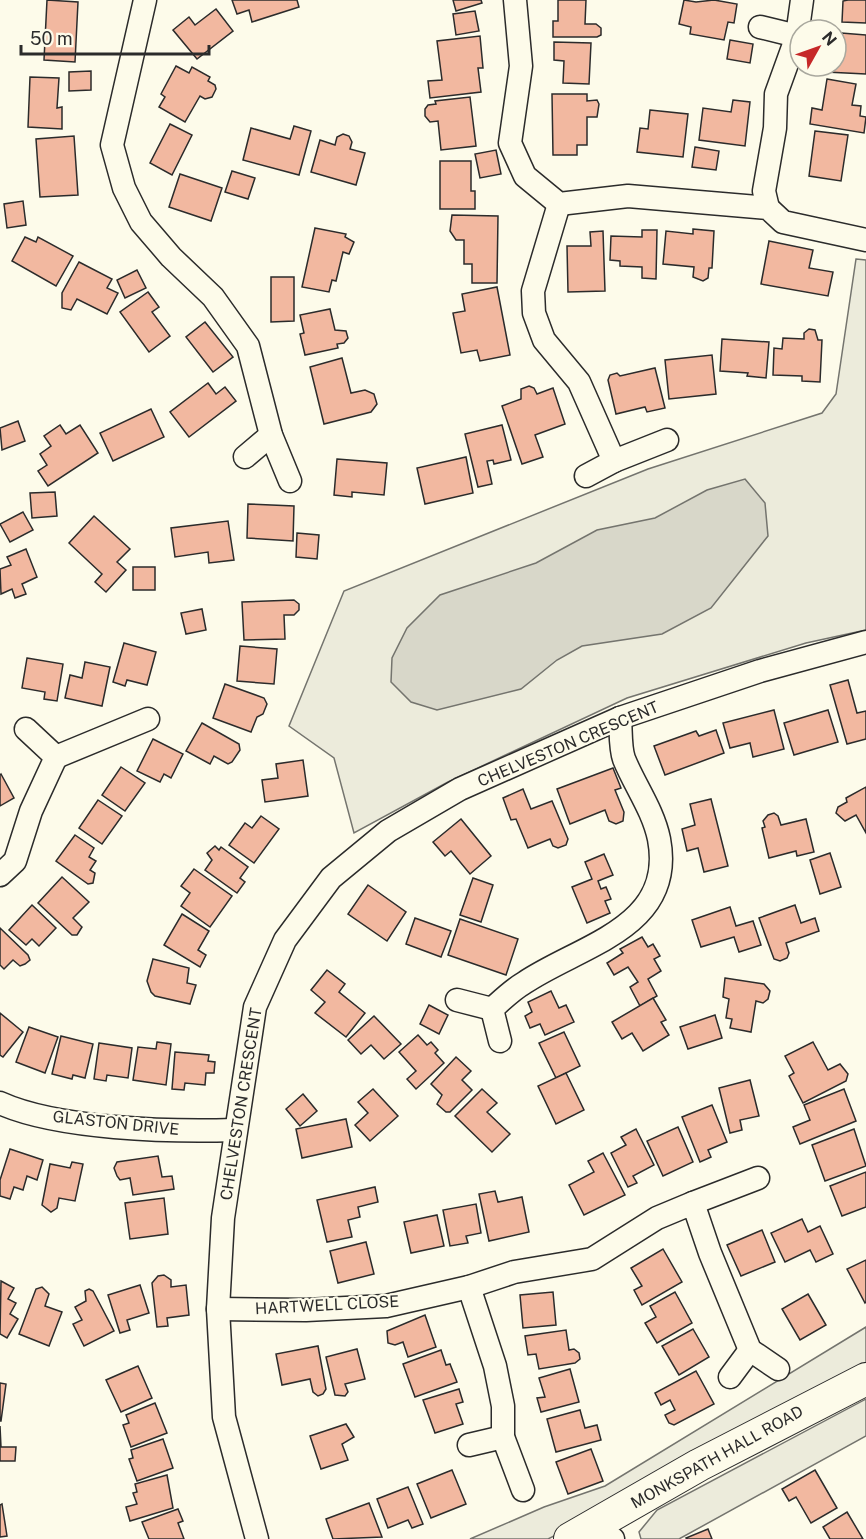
<svg xmlns="http://www.w3.org/2000/svg" width="866" height="1539" viewBox="0 0 866 1539" font-family="'Public Sans',sans-serif">
	<style>
		.green { fill: #ecebdb; stroke: #74746e; stroke-width: 1.5 }
		.water { fill: #d8d7c9; stroke: #74746e; stroke-width: 1.5 }
		.building { fill: #f2b8a0; stroke: #2b2b2b; stroke-width: 1.5 }
		.lines { fill: none; stroke-linecap: round; stroke-linejoin: round }
		.street-casing { stroke: #2b2b2b; stroke-width: 25 }
		.secondary-casing { stroke: #2b2b2b; stroke-width: 34 }
		.street { stroke: #fdfbea; stroke-width: 22 }
		.secondary { stroke: #fdfbea; stroke-width: 32 }
		.labels { text-anchor: middle; dominant-baseline: central; stroke-width: 4.5; stroke-linejoin: round; paint-order: stroke }
		.street-label { font-size: 16px; fill: #2b2b2b; stroke: #fdfbea }
	</style>
	<rect width="100%" height="100%" fill="#fdfbea"/>
	<g class="green">
		<path d="M856,259L866,260V630L806,643L627,698L448,782L354,833L334,758L289,726L344,591L648,469L822,413L836,394Z"/>
		<path d="M866,1327V1368L580,1523L548,1539H470L544,1507L605,1486Z"/>
		<path d="M866,1399V1436L679,1539H641L639,1532L657,1510Z"/>
	</g>
	<path class="water" d="M745,479L765,503L768,536L711,608L662,634L582,646L557,660L521,689L437,710L411,702L391,682L392,658L407,628L440,595L536,563L597,530L655,518L707,490Z"/>
	<g class="building">
		<path d="M47,0L78,2L75,62L44,60Z"/>
		<path d="M232,0H297L299,7L252,22L249,10L237,14Z"/>
		<path d="M453,0H481L482,3L456,11Z"/>
		<path d="M558,0H586L585,24H596L601,28V35L597,37H553V21H558Z"/>
		<path d="M684,0L696,2L714,0L737,4L734,23L728,22L724,40L690,34L691,27L679,24Z"/>
		<path d="M848,0H866V23L842,22L843,1Z"/>
		<path d="M216,9L233,31L197,59L173,30L189,17L195,25Z"/>
		<path d="M475,11L479,31L456,35L453,14Z"/>
		<path d="M841,33L866,35V74L826,72V66H836V57H840Z"/>
		<path d="M480,36L483,68H478L481,92L430,98L428,81L442,80L437,41Z"/>
		<path d="M730,40L753,44L750,63L727,59Z"/>
		<path d="M554,42L591,43L589,84L563,83L564,61L554,60Z"/>
		<path d="M176,66L189,73L192,67L210,77L208,81L215,85L216,89L212,97L205,99L200,96L185,122L159,107L165,97L161,94Z"/>
		<path d="M91,71V90L69,91V72Z"/>
		<path d="M30,77L59,78L57,108L62,107V129L28,127Z"/>
		<path d="M827,79L856,84L852,105L861,106L860,116L866,117L864,133L810,124L812,108L822,110Z"/>
		<path d="M552,94H587V101L597,100L599,104L597,117H587V145H577V155H553Z"/>
		<path d="M470,97L476,146L441,150L438,121L430,122L425,116V109L428,105L436,104L435,101Z"/>
		<path d="M733,100L750,102L745,146L699,140L703,108L731,112Z"/>
		<path d="M650,110L688,114L683,157L637,152L640,128L648,129Z"/>
		<path d="M170,124L192,135L172,175L150,163Z"/>
		<path d="M294,126L311,131L299,175L243,160L251,128L290,139Z"/>
		<path d="M815,131L848,135L841,181L809,176Z"/>
		<path d="M343,134L349,136L352,142L350,149L365,153L356,185L311,172L320,140L335,145L337,137Z"/>
		<path d="M74,136L78,195L40,197L36,139Z"/>
		<path d="M695,147L719,151L716,170L692,167Z"/>
		<path d="M496,150L501,174L480,178L475,154Z"/>
		<path d="M440,161H471V191H475V209H440Z"/>
		<path d="M232,171L255,178L248,199L225,192Z"/>
		<path d="M180,174L222,188L211,221L169,207Z"/>
		<path d="M23,201L26,225L7,228L4,204Z"/>
		<path d="M452,215L498,216L497,283H472V264H464V240H456L450,231Z"/>
		<path d="M315,228L346,234L345,237L354,242L349,254L343,252L336,281L332,280L329,292L302,287Z"/>
		<path d="M693,229L714,231L712,268H709L708,278L703,281L693,277L694,267L663,264L666,231L693,234Z"/>
		<path d="M642,230H657L656,279L642,278V267L620,266V261L610,260L611,236L642,237Z"/>
		<path d="M603,231L605,291L568,292L567,246H591L590,232Z"/>
		<path d="M25,237L36,242L38,237L73,256L56,286L12,261Z"/>
		<path d="M769,241L813,250L809,268L833,272L828,296L761,284Z"/>
		<path d="M79,262L112,279L107,288L118,293L107,314L77,299L71,310L62,308V293Z"/>
		<path d="M137,270L146,288L125,298L117,280Z"/>
		<path d="M271,277H294V321L271,322Z"/>
		<path d="M497,287L510,355L480,361L477,350L461,353L453,313L465,311L462,294Z"/>
		<path d="M148,292L159,307L152,312L170,336L149,352L120,312Z"/>
		<path d="M330,309L335,330L346,331L348,338L344,343L337,344L338,348L305,355L300,334L304,333L300,315Z"/>
		<path d="M205,322L233,357L213,372L186,337Z"/>
		<path d="M809,329L815,330L818,340H822L820,382L802,381V376L773,375L774,348L782,349L783,338L804,339V333Z"/>
		<path d="M722,339L769,342L766,378L747,376L748,373L720,371Z"/>
		<path d="M712,355L716,394L669,399L665,360Z"/>
		<path d="M342,358L351,393L365,390L374,394L377,404L371,412L324,424L310,367Z"/>
		<path d="M655,368L665,408L647,412L645,407L616,414L608,380L610,375L617,373L620,376Z"/>
		<path d="M208,383L216,394L225,387L236,401L189,437L170,412Z"/>
		<path d="M529,386L534,388L537,394L553,388L565,424L535,435L543,457L522,464L502,406L521,399V389Z"/>
		<path d="M151,409L164,437L113,461L100,433Z"/>
		<path d="M18,421L25,441L2,450L0,428Z"/>
		<path d="M60,425L66,434L80,425L98,453L48,486L38,471L47,465L40,454L51,446L44,436Z"/>
		<path d="M502,425L511,460L494,464L493,460L487,461L492,484L478,487L465,434Z"/>
		<path d="M466,457L473,493L425,504L417,468Z"/>
		<path d="M337,459L387,463L384,495L352,492V497L334,495Z"/>
		<path d="M55,492L57,516L32,518L30,493Z"/>
		<path d="M248,504L294,506L293,541L247,538Z"/>
		<path d="M23,512L33,530L10,542L0,524Z"/>
		<path d="M94,516L130,549L117,562L126,570L106,592L95,582L102,574L69,543Z"/>
		<path d="M228,521L234,560L209,563L208,552L175,557L171,528Z"/>
		<path d="M297,533L319,535L317,559L296,557Z"/>
		<path d="M26,549L37,577L22,584L26,594L15,598L12,589L1,594L0,569L11,565L7,557Z"/>
		<rect x="133" y="567" width="22" height="23"/>
		<path d="M294,600L299,604V610L294,615H284L285,639L244,640L242,602Z"/>
		<path d="M202,609L206,630L186,634L181,613Z"/>
		<path d="M124,643L156,652L147,685L127,680L125,686L113,682Z"/>
		<path d="M240,646L277,649L274,684L237,681Z"/>
		<path d="M27,658L63,664L57,701L44,699L45,692L22,688Z"/>
		<path d="M85,662L110,667L102,706L65,698L70,675L82,678Z"/>
		<path d="M848,680L857,713L866,711V739L847,744L830,685Z"/>
		<path d="M225,684L264,698L267,704L263,714L257,717L251,732L213,718Z"/>
		<path d="M774,710L784,749L753,757L750,743L730,748L723,723Z"/>
		<path d="M828,710L838,742L794,755L784,723Z"/>
		<path d="M202,723L239,744L240,750L232,762L228,764L214,756L210,764L186,751Z"/>
		<path d="M716,730L724,753L665,775L654,746L696,731L699,736Z"/>
		<path d="M153,739L183,754L171,778L164,774L160,782L137,771Z"/>
		<path d="M303,760L308,796L265,802L262,780L278,778L276,764Z"/>
		<path d="M121,767L145,783L125,811L102,795Z"/>
		<path d="M613,768L621,788L615,790L624,812L623,821L616,824L609,821L605,810L570,824L557,789Z"/>
		<path d="M1,774L14,798L0,806V775Z"/>
		<path d="M866,787V833L856,815L845,821L836,813L838,807L847,802L846,798Z"/>
		<path d="M523,789L531,809L552,801L568,839L566,845L558,848L553,846L550,839L528,848L516,819L511,820L503,798Z"/>
		<path d="M711,799L728,866L704,872L698,848L687,851L682,829L695,825L690,804Z"/>
		<path d="M98,800L122,816L102,844L79,828Z"/>
		<path d="M774,813L778,816L781,825L806,819L814,852L797,856L796,851L769,858L762,828L765,827L763,821L768,815Z"/>
		<path d="M261,816L279,829L254,863L229,845L245,823L252,828Z"/>
		<path d="M461,819L491,856L470,874L451,851L445,856L433,842Z"/>
		<path d="M75,835L94,848L89,857L96,861L90,870L95,873L93,883L88,884L56,861Z"/>
		<path d="M215,846L219,850L221,847L248,867L240,878L245,882L237,893L205,870L212,860L207,853Z"/>
		<path d="M830,853L841,887L820,894L810,860Z"/>
		<path d="M604,854L613,875L598,881L601,889L606,887L611,899L605,901L610,913L587,923L572,887L592,879L585,862Z"/>
		<path d="M194,869L232,896L210,927L181,906L190,893L181,886Z"/>
		<path d="M62,877L89,902L73,918L82,927L77,935H72L38,903Z"/>
		<path d="M473,878L493,885L481,922L460,915Z"/>
		<path d="M368,885L406,912L387,941L348,914Z"/>
		<path d="M32,905L56,928L39,946L32,939L26,945L9,930Z"/>
		<path d="M795,905L801,923L815,918L819,931L786,943L789,953L787,958L780,961L774,959L759,918Z"/>
		<path d="M730,907L736,926L753,921L761,945L739,952L734,937L701,947L692,920Z"/>
		<path d="M182,914L209,931L198,950L206,955L200,967L164,945Z"/>
		<path d="M415,918L451,931L441,957L406,944Z"/>
		<path d="M460,919L518,939L506,975L448,955Z"/>
		<path d="M0,928L28,955L30,960L25,964L20,966L13,960L4,969L0,965Z"/>
		<path d="M642,937L648,947L653,944L660,956L654,959L661,971L648,979L657,996L640,1006L630,987L638,982L628,967L614,975L607,963L623,953L620,949Z"/>
		<path d="M153,959L189,968L187,983L196,985L190,1004L155,996L151,992L147,981Z"/>
		<path d="M327,970L345,984L339,992L365,1013L346,1037L315,1013L325,1002L311,990Z"/>
		<path d="M725,978L764,984L770,991L768,999L763,1003L756,1001L751,1032L730,1028L732,1019L726,1018L729,999L723,997Z"/>
		<path d="M551,991L559,1008L566,1005L574,1022L545,1035L540,1024L530,1028L525,1016L532,1012L528,1002Z"/>
		<path d="M653,998L666,1020L661,1022L669,1035L643,1051L632,1033L622,1039L612,1022Z"/>
		<path d="M429,1005L448,1015L439,1034L420,1024Z"/>
		<path d="M0,1013L23,1032L3,1057L0,1055Z"/>
		<path d="M715,1015L722,1038L688,1049L680,1027Z"/>
		<path d="M374,1016L401,1044L384,1059L371,1045L361,1054L348,1040Z"/>
		<path d="M29,1027L58,1037L45,1073L16,1062Z"/>
		<path d="M564,1032L580,1066L556,1078L539,1043Z"/>
		<path d="M418,1035L427,1045L431,1042L438,1050L435,1053L444,1063L416,1089L407,1079L416,1071L399,1052Z"/>
		<path d="M61,1036L93,1044L85,1078L73,1075L72,1079L52,1074Z"/>
		<path d="M157,1042L171,1044L166,1085L133,1080L138,1047L156,1049Z"/>
		<path d="M813,1042L828,1070L840,1064L848,1074L846,1081L803,1103L789,1076L794,1073L785,1056Z"/>
		<path d="M99,1043L132,1048L128,1078L107,1075L106,1081L94,1079Z"/>
		<path d="M175,1052L209,1055L208,1061L215,1062L214,1073H206L205,1085L185,1083L184,1090L172,1089Z"/>
		<path d="M456,1057L471,1071L462,1080L472,1090L450,1112H446L437,1104L442,1095L431,1084Z"/>
		<path d="M566,1073L584,1110L556,1124L538,1086Z"/>
		<path d="M750,1080L759,1116L740,1120L742,1130L730,1133L719,1088Z"/>
		<path d="M373,1089L398,1116L370,1141L355,1125L368,1113L358,1102Z"/>
		<path d="M482,1089L497,1103L487,1112L510,1134L492,1152L455,1116Z"/>
		<path d="M844,1089L856,1121L800,1144L793,1127L810,1120L804,1105Z"/>
		<path d="M303,1094L317,1111L300,1126L286,1109Z"/>
		<path d="M712,1105L727,1142L708,1150L711,1157L700,1162L682,1117Z"/>
		<path d="M346,1119L352,1147L302,1158L296,1129Z"/>
		<path d="M678,1127L693,1162L663,1176L647,1141Z"/>
		<path d="M636,1129L654,1165L633,1176L637,1183L628,1187L611,1153L626,1145L621,1137Z"/>
		<path d="M854,1129L866,1166L825,1181L812,1145Z"/>
		<path d="M10,1149L43,1160L37,1180L27,1176L23,1190L14,1187L10,1199L0,1196V1180Z"/>
		<path d="M603,1153L625,1195L584,1215L569,1185L594,1172L588,1161Z"/>
		<path d="M158,1156L162,1177L172,1176L174,1189L133,1195L130,1178L120,1180L117,1176L114,1168L117,1162Z"/>
		<path d="M72,1162L83,1164L75,1201L59,1198L57,1208L51,1212L42,1205L50,1164L70,1168Z"/>
		<path d="M866,1172V1207L842,1216L830,1186Z"/>
		<path d="M375,1187L378,1202L358,1207L360,1217L348,1220L352,1237L327,1242L317,1200Z"/>
		<path d="M495,1191L498,1202L522,1197L529,1232L489,1241L479,1194Z"/>
		<path d="M164,1198L168,1234L130,1239L125,1203Z"/>
		<path d="M476,1204L481,1233L466,1236L468,1243L450,1246L443,1210Z"/>
		<path d="M437,1215L444,1246L411,1253L404,1222Z"/>
		<path d="M802,1219L808,1232L820,1226L833,1254L816,1262L810,1250L785,1262L771,1233Z"/>
		<path d="M762,1230L775,1262L741,1276L727,1245Z"/>
		<path d="M366,1242L374,1274L338,1283L330,1251Z"/>
		<path d="M663,1249L682,1282L642,1305L634,1290L642,1286L631,1268Z"/>
		<path d="M866,1260V1302L865,1303L847,1269Z"/>
		<path d="M164,1275L171,1280V1287L186,1285L189,1315L167,1318L168,1326L157,1327L152,1283L158,1276Z"/>
		<path d="M1,1281L14,1288L8,1299L16,1303L10,1314L18,1319L7,1338L0,1334Z"/>
		<path d="M140,1285L149,1313L127,1320L130,1330L120,1333L108,1295Z"/>
		<path d="M42,1287L49,1294L45,1306L62,1312L49,1346L19,1334L36,1289Z"/>
		<path d="M89,1289L93,1291L114,1331L84,1346L73,1324L82,1320L75,1307L86,1301L85,1291Z"/>
		<path d="M553,1292L556,1325L523,1328L520,1295Z"/>
		<path d="M675,1292L692,1323L657,1343L645,1323L656,1317L650,1306Z"/>
		<path d="M808,1294L826,1325L800,1340L782,1309Z"/>
		<path d="M425,1315L436,1347L408,1357L403,1342L395,1345L388,1343L387,1331Z"/>
		<path d="M693,1329L709,1357L679,1375L662,1346Z"/>
		<path d="M566,1330L569,1350L574,1349L579,1353L580,1359L575,1363L539,1369L536,1354L528,1355L525,1336Z"/>
		<path d="M318,1346L326,1389L323,1394L318,1396L313,1392L310,1379L282,1385L276,1354Z"/>
		<path d="M357,1349L365,1379L345,1384L348,1392L345,1396L335,1395L326,1357Z"/>
		<path d="M441,1350L446,1365L450,1364L457,1382L415,1397L403,1364Z"/>
		<path d="M138,1366L152,1398L121,1412L106,1380Z"/>
		<path d="M570,1369L579,1402L541,1412L537,1398L545,1397L539,1378Z"/>
		<path d="M696,1371L714,1404L674,1425L669,1423L665,1415L675,1410L670,1400L661,1405L655,1393Z"/>
		<path d="M0,1383L6,1384L1,1421H0Z"/>
		<path d="M459,1389L463,1402L456,1404L463,1424L435,1433L423,1400Z"/>
		<path d="M155,1403L167,1433L131,1447L123,1425L129,1423L126,1415Z"/>
		<path d="M580,1410L585,1428L597,1425L601,1440L556,1452L547,1419Z"/>
		<path d="M346,1424L354,1437L342,1444L348,1460L321,1469L310,1436Z"/>
		<path d="M0,1426L1,1447H16L15,1461H0Z"/>
		<path d="M163,1439L173,1468L137,1481L129,1459L133,1458L131,1450Z"/>
		<path d="M591,1449L603,1481L568,1494L556,1462Z"/>
		<path d="M452,1470L466,1504L431,1518L417,1484Z"/>
		<path d="M815,1470L837,1508L811,1523L796,1497L789,1501L782,1489Z"/>
		<path d="M167,1475L173,1508L130,1521L126,1507L137,1504L133,1493L137,1492L135,1484Z"/>
		<path d="M408,1487L423,1524L412,1528L408,1520L388,1528L377,1499Z"/>
		<path d="M369,1503L382,1537L333,1539L326,1519Z"/>
		<path d="M2,1504L7,1536L0,1537V1505Z"/>
		<path d="M178,1509L183,1521L178,1523L184,1539H149L142,1522Z"/>
		<path d="M847,1512L863,1539H830L823,1527Z"/>
		<path d="M708,1529L712,1539H687L686,1538Z"/>
	</g>
	<g class="lines">
		<g class="street-casing">
			<g id="street">
				<path d="M145,0L112,145L124,188L141,222L171,257L213,297L248,346L271,435L290,481"/>
				<path d="M515,0L521,66L510,143L525,176L559,204L628,196L768,208L783,222L866,240"/>
				<path d="M760,27L797,36"/>
				<path d="M559,204L533,291L534,313L544,340L579,382L614,461L667,440"/>
				<path d="M768,208L764,191L775,128L776,94L797,36L802,0"/>
				<path d="M245,457L271,435"/>
				<path d="M586,476L614,461"/>
				<path d="M56,757L148,719"/>
				<path d="M0,875L15,861L31,811L56,757L26,729"/>
				<path d="M457,1000L492,1009"/>
				<path d="M500,1041L492,1009C502,1000 512,990 524,983C580,945 676,928 659,839C653,810 635,786 624,759C620,748 621,731 620,718"/>
				<path d="M0,1103C57,1129 170,1132 234,1130"/>
				<path d="M693,1203L758,1178"/>
				<path d="M469,1287L495,1366L503,1406V1437L523,1490"/>
				<path d="M218,1309L306,1310L386,1306L469,1287L514,1272L592,1259L657,1218L693,1203L710,1253L750,1350L778,1369"/>
				<path d="M730,1377L750,1350"/>
				<path d="M469,1445L503,1437"/>
				<path d="M595,1526L613,1539"/>
				<path d="M257,1539L224,1417L218,1309L223,1218L255,1007L285,940L331,878L388,831L460,789L620,718L760,671L866,642"/>
			</g>
		</g>
		<g class="secondary-casing">
			<path id="secondary" d="M570,1539L699,1465L866,1379"/>
		</g>
		<use href="#street" class="street"/>
		<use href="#secondary" class="secondary"/>
	</g>
	<g class="labels">
		<g class="street-label">
			<text transform="translate(568 744) rotate(-23)">CHELVESTON CRESCENT</text>
			<text transform="translate(241 1104) rotate(-81)">CHELVESTON CRESCENT</text>
			<text transform="translate(116 1123) rotate(6)">GLASTON DRIVE</text>
			<text transform="translate(327 1305) rotate(-3)">HARTWELL CLOSE</text>
			<text transform="translate(717 1457) rotate(-29)">MONKSPATH HALL ROAD</text>
		</g>
	</g>
	<g transform="translate(818 48) rotate(50)"><circle r="28" fill="#fdfbea" stroke="#a9a89e" stroke-width="1.5"/>
	<path d="M0-4.5L10 22L0 15L-10 22Z" fill="#c62828"/>
	<text y="-9" font-size="16" font-weight="bold" text-anchor="middle" fill="#2b2b2b">N</text>
	</g>
	<path d="M21 45v9h188v-9" fill="none" stroke="#2b2b2b" stroke-width="3"/>
	<text x="30" y="45" font-size="18" fill="#2b2b2b" stroke="#fdfbea" stroke-width="4.5" paint-order="stroke">50 m</text>
</svg>
